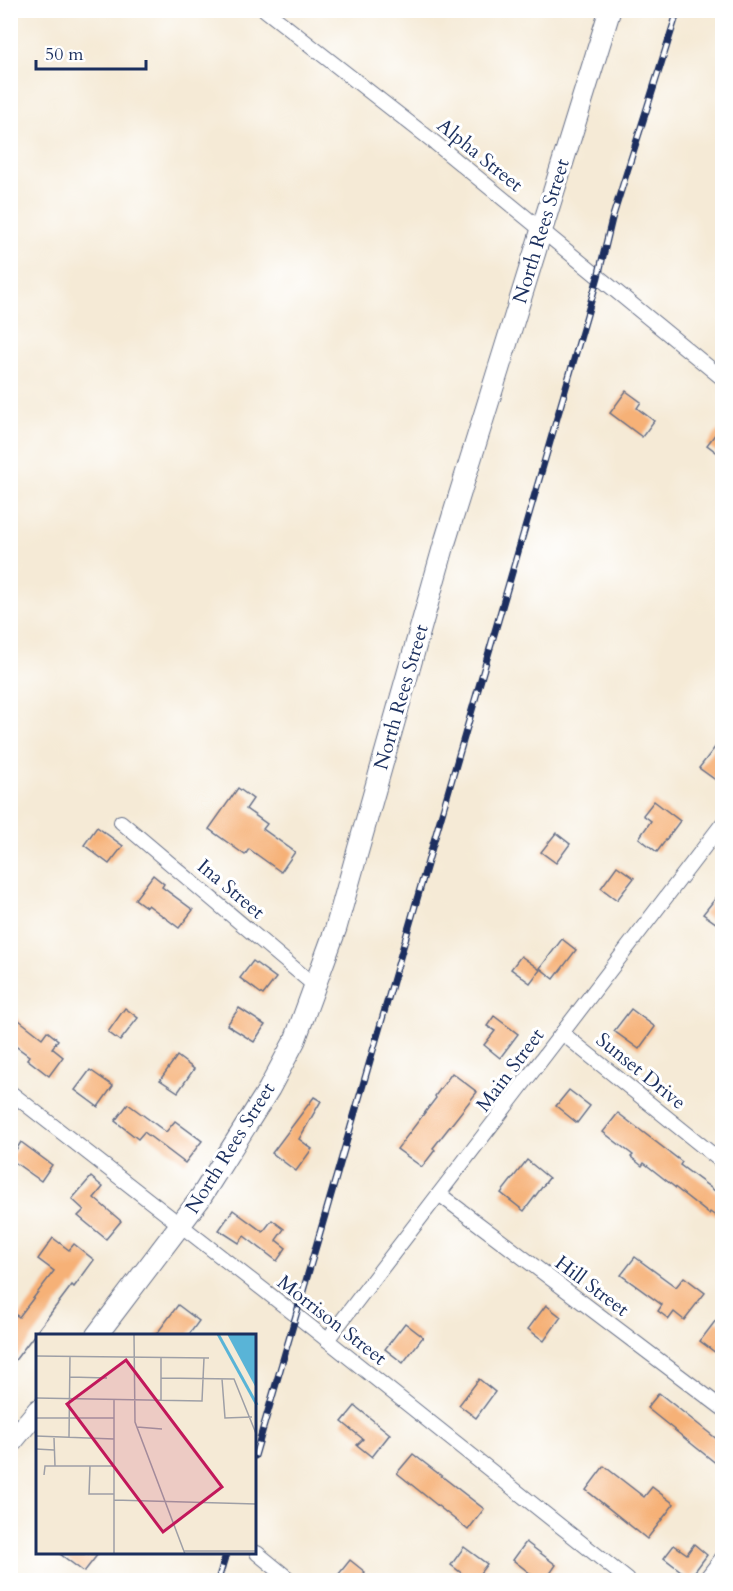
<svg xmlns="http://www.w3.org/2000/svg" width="733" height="1591" viewBox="0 0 733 1591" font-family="Cardo,serif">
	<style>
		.building { fill: #f6b177 }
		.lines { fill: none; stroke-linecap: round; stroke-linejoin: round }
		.minor-casing { stroke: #677088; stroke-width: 16 }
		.primary-casing { stroke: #677088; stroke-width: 23 }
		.minor { stroke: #fff; stroke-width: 14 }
		.primary { stroke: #fff; stroke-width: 21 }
		.rail-casing { stroke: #1b2f5e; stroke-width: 7 }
		.rail { stroke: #fff; stroke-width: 4.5; stroke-dasharray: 14; stroke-linecap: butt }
		.labels { text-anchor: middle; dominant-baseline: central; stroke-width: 6; stroke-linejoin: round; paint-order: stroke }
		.street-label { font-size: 20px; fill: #1b2f5e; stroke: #fff }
		.inset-river { fill: none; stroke: #59b4d7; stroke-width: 3 }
		.inset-road { fill: none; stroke: #9e9fa6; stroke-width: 1.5 }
		.view { fill: #c2185b; fill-opacity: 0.15; stroke: #c2185b; stroke-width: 3 }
		.inset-edge { fill: none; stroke: #1b2f5e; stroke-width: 3 }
	</style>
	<rect width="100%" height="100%" fill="#fff"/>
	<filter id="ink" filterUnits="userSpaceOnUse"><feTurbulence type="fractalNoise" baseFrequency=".0167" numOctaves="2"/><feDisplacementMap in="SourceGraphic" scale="12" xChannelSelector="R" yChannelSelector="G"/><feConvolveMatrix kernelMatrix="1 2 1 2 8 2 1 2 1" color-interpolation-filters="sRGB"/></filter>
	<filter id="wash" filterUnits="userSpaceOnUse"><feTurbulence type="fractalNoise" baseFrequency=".008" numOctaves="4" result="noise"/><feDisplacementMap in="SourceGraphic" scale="24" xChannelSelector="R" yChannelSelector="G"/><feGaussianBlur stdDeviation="1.35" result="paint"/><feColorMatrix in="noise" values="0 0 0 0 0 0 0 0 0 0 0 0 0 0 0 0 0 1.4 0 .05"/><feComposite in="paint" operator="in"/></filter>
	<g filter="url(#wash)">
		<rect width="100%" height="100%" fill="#f5ead6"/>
		<g id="blocks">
			<g class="building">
				<path d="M626,391L641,402L637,408L654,421L642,437L610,413Z"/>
				<path d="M723,424V457L707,445Z"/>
				<path d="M723,737V774L717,781L699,768Z"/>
				<path d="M238,788L253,799L246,809L267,824L263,829L295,852L281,872L249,849L245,855L209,829Z"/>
				<path d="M654,801L680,821L657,852L639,838L651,821L643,815Z"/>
				<path d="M97,827L123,846L109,864L84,845Z"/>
				<path d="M556,833L570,844L556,863L541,852Z"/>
				<path d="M617,866L634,878L617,900L601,888Z"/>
				<path d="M153,875L164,884L162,887L193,910L179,928L148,905L146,907L135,899Z"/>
				<path d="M723,889V928L703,914Z"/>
				<path d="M562,939L576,950L554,979L540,968Z"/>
				<path d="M521,956L540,970L530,983L511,969Z"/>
				<path d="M253,961L276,978L263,995L240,978Z"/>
				<path d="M125,1008L138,1018L120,1041L108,1032Z"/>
				<path d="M239,1008L265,1025L254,1042L227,1025Z"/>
				<path d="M631,1009L655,1027L639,1049L614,1031Z"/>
				<path d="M10,1013L42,1038L47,1031L58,1040L52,1048L63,1057L49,1076L27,1059L29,1056L10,1042Z"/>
				<path d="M494,1016L518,1034L500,1058L484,1045L495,1031L487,1026Z"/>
				<path d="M177,1056L194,1069L178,1092L160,1080Z"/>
				<path d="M90,1070L113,1086L98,1107L75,1090Z"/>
				<path d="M452,1073L477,1092L433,1148L435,1150L422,1167L397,1149L436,1098L435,1096Z"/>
				<path d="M569,1090L590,1106L577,1123L556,1106Z"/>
				<path d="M314,1097L321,1101L299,1139L312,1149L296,1171L272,1153Z"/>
				<path d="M128,1104L166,1132L175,1121L202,1141L185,1163L144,1132L138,1139L115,1121Z"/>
				<path d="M618,1113L682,1162L680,1165L723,1197V1221L710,1212L709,1214L644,1163L642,1166L631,1157L633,1155L603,1132Z"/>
				<path d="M21,1142L52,1165L41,1181L10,1159Z"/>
				<path d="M527,1160L549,1178L524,1211L501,1193Z"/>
				<path d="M91,1177L103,1187L94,1198L121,1221L106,1239L78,1216L84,1210L72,1199Z"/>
				<path d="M233,1210L263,1232L272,1220L284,1229L276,1240L286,1248L277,1261L244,1236L239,1243L219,1230Z"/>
				<path d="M53,1238L69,1250L74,1244L94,1260L74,1287L72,1285L10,1367V1322L16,1315L19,1317L54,1271L38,1259Z"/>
				<path d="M635,1257L676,1287L684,1277L705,1293L684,1320L674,1312L669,1319L658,1311L662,1305L621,1275Z"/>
				<path d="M178,1305L199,1321L188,1336H155Z"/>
				<path d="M546,1305L561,1317L544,1341L528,1329Z"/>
				<path d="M716,1320L723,1325V1344L716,1353L700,1341Z"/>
				<path d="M405,1323L423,1337L403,1363L385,1349Z"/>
				<path d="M479,1379L495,1392L476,1418L459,1405Z"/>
				<path d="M659,1393L723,1444V1469L647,1408Z"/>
				<path d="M355,1406L390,1434L372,1457L357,1445L363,1439L342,1422Z"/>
				<path d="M413,1454L484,1509L468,1530L397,1473Z"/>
				<path d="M604,1466L644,1497L652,1487L674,1504L647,1539L586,1490Z"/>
				<path d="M526,1542L556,1565L545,1581H540L513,1560Z"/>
				<path d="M694,1544L707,1555L690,1578L664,1558L674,1545L687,1554Z"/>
				<path d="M464,1547L487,1564L474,1581H472L451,1565Z"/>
				<path d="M60,1554H98L84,1572Z"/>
				<path d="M350,1560L365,1572L358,1581H346L338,1575Z"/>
			</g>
		</g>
	</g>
	<g filter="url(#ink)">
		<use href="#blocks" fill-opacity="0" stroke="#677088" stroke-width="1.5"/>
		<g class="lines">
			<g class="minor-casing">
				<g id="minor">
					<path d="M265,10L434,142L722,378"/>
					<path d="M121,822L315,986"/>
					<path d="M562,1033L722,1162"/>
					<path d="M10,1092L297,1316L628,1580"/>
					<path d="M439,1194L722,1408"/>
					<path d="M327,1340L722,824"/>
					<path d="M257,1553L290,1580"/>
					<path d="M705,1580L722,1558"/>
				</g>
			</g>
			<g class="primary-casing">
				<g id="primary">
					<path d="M96,1336L199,1200L269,1089L295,1040L336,928L444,545L610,10"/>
					<path d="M10,1444L38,1410"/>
				</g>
			</g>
			<use href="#minor" class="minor"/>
			<use href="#primary" class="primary"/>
			<g class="rail-casing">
				<g id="rail">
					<path d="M255,1456L598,277L612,219L678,10"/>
					<path d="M218,1580L226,1554"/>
				</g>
			</g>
			<use href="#rail" class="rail"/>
		</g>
	</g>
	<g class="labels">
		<g class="street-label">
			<text transform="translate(480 155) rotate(39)">Alpha Street</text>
			<text transform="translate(541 231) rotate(-73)">North Rees Street</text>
			<text transform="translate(401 697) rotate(-74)">North Rees Street</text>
			<text transform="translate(231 889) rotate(40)">Ina Street</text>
			<text transform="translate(510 1070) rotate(-53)">Main Street</text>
			<text transform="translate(641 1071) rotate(39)">Sunset Drive</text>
			<text transform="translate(230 1148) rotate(-58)">North Rees Street</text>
			<text transform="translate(592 1286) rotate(37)">Hill Street</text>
			<text transform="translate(332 1320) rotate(38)">Morrison Street</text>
		</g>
	</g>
	<g transform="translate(36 1334)">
		<rect width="220" height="220" fill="#f5ead6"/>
		<path d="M191,0H220V54Z" fill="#59b4d7"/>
		<path class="inset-river" d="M182,0L221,71"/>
		<path class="inset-road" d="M98,0L99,88L149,220M0,22L173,24M34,43L71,44M125,44L198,45L221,102M186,45L189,84L216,83M0,64L166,67L168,24M125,67V23M0,84H78M101,93L126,95M0,102L78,105M33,103L34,22M18,104L19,132M0,115L18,116M54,132L53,160H78M8,141L9,132H78M78,166L221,170M148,217H221M78,220V66"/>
		<path class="view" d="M90,26L186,153L127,198L31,70Z"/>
		<rect width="220" height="220" class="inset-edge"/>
	</g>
	<rect width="733" height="1591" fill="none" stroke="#fff" stroke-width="36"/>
	<path d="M36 60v9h110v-9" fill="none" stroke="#1b2f5e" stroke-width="3"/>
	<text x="45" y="60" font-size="18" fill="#1b2f5e" stroke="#ffffff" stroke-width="4.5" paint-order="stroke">50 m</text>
</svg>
